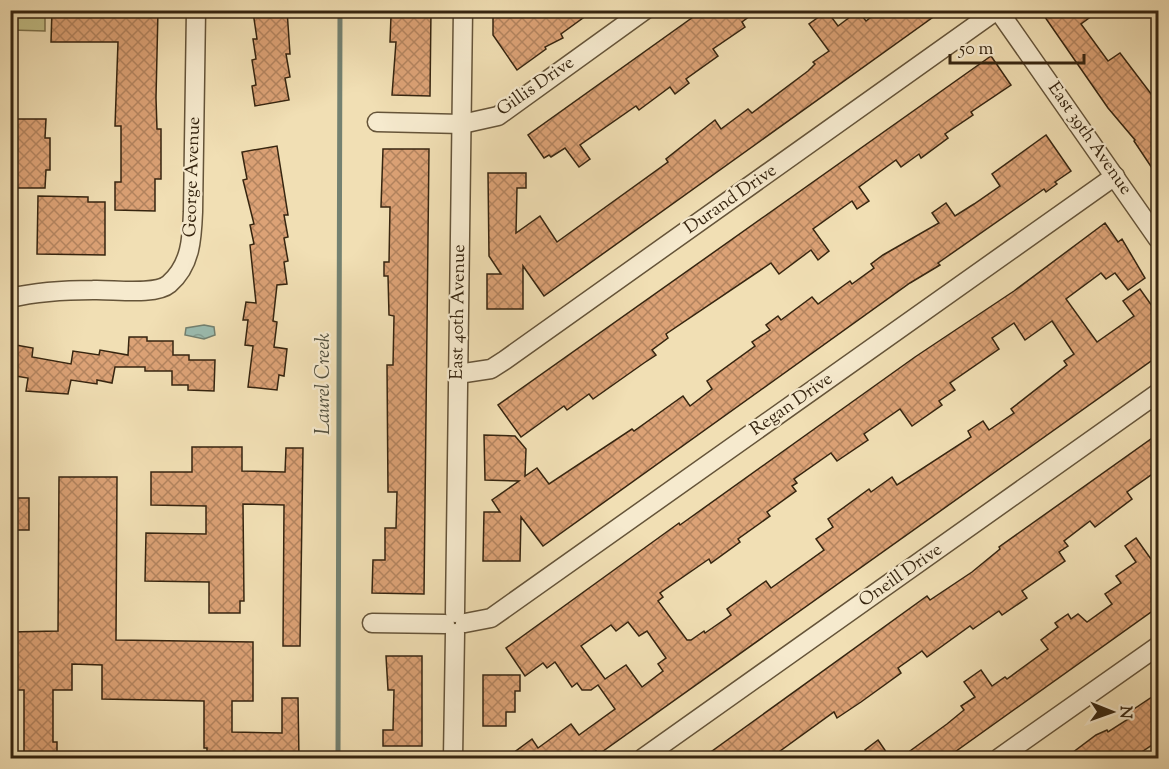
<svg xmlns="http://www.w3.org/2000/svg" width="1169" height="769" viewBox="0 0 1169 769" font-family="'Sorts Mill Goudy',serif">
	<style>
		.green { fill: #c2bf87; stroke: #7c724c; stroke-width: 1.5 }
		.water { fill: url(#water-waves); stroke: #738070; stroke-width: 1.5 }
		.lines { fill: none; stroke-linecap: round; stroke-linejoin: round }
		.stream { stroke: #738070; stroke-width: 5 }
		.building { fill: url(#building-cross-hatch); stroke: #362510; stroke-width: 1.5; fill-rule: evenodd }
		.street-casing { stroke: #655439; stroke-width: 21 }
		.street { stroke: #f6eace; stroke-width: 18 }
		.labels { text-anchor: middle; dominant-baseline: central; stroke-width: 4.5; stroke-linejoin: round; paint-order: stroke }
		.street-label { font-size: 18px; fill: #362510; stroke: #f6eace }
		.water-label { font-size: 20px; font-style: italic; fill: #545240; stroke: #f6eace }
	</style>
	<defs>
		<pattern id="water-waves" width="16" height="10" patternUnits="userSpaceOnUse" patternTransform="scale(1.5)"><rect width="16" height="10" fill="#9bbcb0"/><path d="M0 5q4-4 8 0t8 0" fill="none" stroke="#86a196"/></pattern>
		<pattern id="building-cross-hatch" width="8" height="8" patternUnits="userSpaceOnUse" patternTransform="scale(1.5)"><rect width="8" height="8" fill="#dca276"/><path d="M0 0l8 8M0 8l8-8" fill="none" stroke="#b3845f"/></pattern>
	</defs>
	<rect width="100%" height="100%" fill="#f1dfb4"/>
	<filter id="stains"><feTurbulence type="fractalNoise" baseFrequency=".00333" numOctaves="4"/><feColorMatrix values="0 0 0 0 .2 0 0 0 0 .09 0 0 0 0 .02 0 0 0 .5 -.17"/></filter>
	<radialGradient id="worn" r=".72"><stop offset=".6" stop-color="#630" stop-opacity="0"/><stop offset="1" stop-color="#630" stop-opacity=".3"/></radialGradient>
	<path class="green" d="M11,10L45,11V31L11,30Z"/>
	<path class="water" d="M204,325L214,327L215,335L204,339L185,335L186,328Z"/>
	<g class="lines">
		<path class="stream" d="M338,758L340,10"/>
	</g>
	<g class="building">
		<path d="M52,10H158L156,98L157,129H161V179H155V211L115,210V182H121V126H115L118,42H51Z"/>
		<path d="M287,10L290,54H286L290,77L285,78L289,100L255,106L252,86L256,85L252,60L256,59L253,39H257L253,12Z"/>
		<path d="M407,10H431L430,96L392,95L396,42H390L391,16L406,17Z"/>
		<path d="M493,10H594L561,34L563,38L545,47L546,49L517,70L493,35Z"/>
		<path d="M703,10H758L742,22L745,27L713,49L718,56L686,79L689,83L675,94L670,87L639,110L636,106L580,145L590,159L579,167L565,148L551,157L549,155L544,158L528,135Z"/>
		<path d="M880,10H943L544,296L523,266V309H487V274H501L489,256L488,173H526V188H517L516,233L540,216L557,242L668,162L666,159L715,120L721,129L748,109L752,113L808,71L815,64L813,62L829,51L809,24L827,11L838,26L858,11L866,21Z"/>
		<path d="M1040,10H1100L1081,24L1108,61L1120,53L1158,103V177L1134,141L1135,140L1108,108Z"/>
		<path d="M991,56L1011,85L971,112L973,115L945,134L948,138L921,158L919,154L901,167L896,160L859,187L869,201L857,209L852,201L813,229L829,251L818,260L811,250L779,274L771,263L666,334L668,338L652,350L656,355L644,363L593,399L589,394L567,410L564,406L521,437L498,405Z"/>
		<path d="M10,119H46L45,138H50V170H46L45,188H10Z"/>
		<path d="M1046,135L1071,171L1055,182L1057,184L1046,192L1044,189L938,263L940,265L910,283L543,546L521,517L520,561H483L484,512H500L492,500L519,481L485,480L484,435L515,436L526,449L525,476L537,468L549,484L632,429L634,431L683,396L690,406L712,389L707,381L755,346L752,342L770,330L766,325L778,316L781,320L812,297L818,304L850,281L852,284L874,268L871,264L883,255L939,223L932,213L946,203L955,216L974,204L1000,186L992,174Z"/>
		<path d="M277,146L288,215H284L288,237L284,238L288,261L284,262L287,284L277,285L273,321L277,322L274,347L287,349L284,376L279,375L277,390L248,387L253,346L245,345L248,320H243L246,302L256,303L250,245L254,244L250,225L254,224L243,180L247,179L242,152Z"/>
		<path d="M383,149H429L424,594L372,593L373,560H385V528H396L397,492H388L387,365H393L394,316L389,315L388,276H384V262H389L390,207H381Z"/>
		<path d="M38,196L88,197V202H105V255L37,254Z"/>
		<path d="M1105,223L1118,242L1122,239L1145,278L1128,290L1115,273L1106,279L1101,273L1066,299L1097,342L1134,316L1123,301L1140,289L1152,306L1158,302V356L599,754L596,751L586,759H505L532,739L538,748L571,724L579,735L615,709L598,685L591,690H582L577,683L572,687L555,662L547,668L543,663L525,676L506,648L679,523L680,525L915,357L1014,291ZM1052,321L1074,354L1064,361L1067,365L1011,409L1014,413L989,430L983,421L968,431L971,437L897,485L892,477L871,492L869,489L828,519L833,527L816,539L824,550L771,588L766,581L727,609L731,615L705,633L704,631L691,640H687L658,601L663,597L660,593L709,559L711,563L740,542L738,539L770,516L767,512L796,491L792,486L797,483L794,479L831,453L837,461L868,440L864,434L900,409L912,426L942,405L939,401L955,390L950,383L999,349L992,338L1014,323L1025,340ZM628,622L639,636L647,631L666,658L658,664L663,671L642,687L626,665L605,679L581,646L611,625L616,631Z"/>
		<path d="M129,337H147V341H173V355H189V360H215L214,391L188,390V385H172V371H145V367H115L112,383L97,380V384L71,380L68,394L26,391L28,378L10,375V344L33,348L32,357L71,364L73,351L99,355L100,350L128,355Z"/>
		<path d="M1158,434V470L1127,492L1132,499L1095,527L1090,521L1064,541L1068,546L1059,552L1065,561L1022,591L1027,598L1002,615L999,611L973,629L970,626L927,657L922,651L898,668L901,673L861,702L837,718L834,712L769,759H701L927,596L930,600L972,572L1000,549L999,547Z"/>
		<path d="M192,447H242V471L285,472L286,448H303L300,646H283L284,505L243,504L244,601H240V613H209V582L145,581L146,533L206,534V506L151,505V472H192Z"/>
		<path d="M59,477H117L116,640L253,642V701H232V732L282,733V698H298L299,759H207V748H204V701L102,699V665L72,664V690H53V742H57V759H24V690H10V632L58,631Z"/>
		<rect x="10" y="498" width="19" height="32"/>
		<path d="M1136,538L1153,562L1158,558V607L945,759H899L947,724L964,710L961,706L975,697L964,682L981,670L992,686L1005,677L1007,679L1048,649L1041,640L1058,627L1055,623L1068,614L1071,619L1078,614L1087,622L1112,604L1105,594L1121,583L1116,576L1136,562L1125,546Z"/>
		<path d="M386,656H422V746H383V730H393L394,690H388Z"/>
		<path d="M483,675H520V691H515V712H506V726H483Z"/>
		<path d="M1158,693V741L1131,759H1064L1096,735L1107,730L1108,732L1133,716L1131,711Z"/>
		<path d="M878,740L891,759H871L865,750Z"/>
	</g>
	<g class="lines">
		<g class="street-casing">
			<g id="street">
				<path d="M998,10L1158,239"/>
				<path d="M377,122L462,124L498,116L645,10"/>
				<path d="M10,298C36,292 66,290 93,290C112,289 155,296 169,284C191,265 192,238 193,212L196,10"/>
				<path d="M458,374L491,369L505,360L997,10"/>
				<path d="M455,613L463,10"/>
				<path d="M372,623L445,624"/>
				<path d="M465,623L491,618L1115,176"/>
				<path d="M453,758L455,633"/>
				<path d="M643,758L1158,393"/>
				<path d="M999,758L1158,646"/>
			</g>
		</g>
		<use href="#street" class="street"/>
	</g>
	<g class="labels">
		<g class="street-label">
			<text transform="translate(536 87) rotate(-35)">Gillis Drive</text>
			<text transform="translate(1089 139) rotate(55)">East 39th Avenue</text>
			<text transform="translate(193 177) rotate(-88)">George Avenue</text>
			<text transform="translate(731 200) rotate(-35)">Durand Drive</text>
			<text transform="translate(459 312) rotate(-89)">East 40th Avenue</text>
			<text transform="translate(792 405) rotate(-35)">Regan Drive</text>
			<text transform="translate(901 576) rotate(-35)">Oneill Drive</text>
		</g>
		<g class="water-label">
			<text transform="translate(324 384) rotate(-90)">Laurel Creek</text>
		</g>
	</g>
	<rect width="1169" height="769" fill="none" stroke="#f1dfb4" stroke-width="36"/>
	<rect x="12" y="12" width="1145" height="745" fill="none" stroke="#362510" stroke-width="3"/>
	<rect x="18" y="18" width="1133" height="733" fill="none" stroke="#362510" stroke-width="1.5"/>
	<g transform="translate(1112 712) rotate(91)" stroke="#f6eace" stroke-width="4.5" paint-order="stroke">
	<path d="M0-4.5L10 22L0 15L-10 22Z" fill="#362510"/>
	<text y="-9" font-size="16" font-weight="bold" text-anchor="middle" fill="#362510">N</text>
	</g>
	<path d="M950 54v9h134v-9" fill="none" stroke="#362510" stroke-width="3"/>
	<text x="959" y="54" font-size="18" fill="#362510" stroke="#f6eace" stroke-width="4.5" paint-order="stroke">50 m</text>
	<rect width="100%" height="100%" filter="url(#stains)"/>
	<rect width="100%" height="100%" fill="url(#worn)"/>
</svg>
